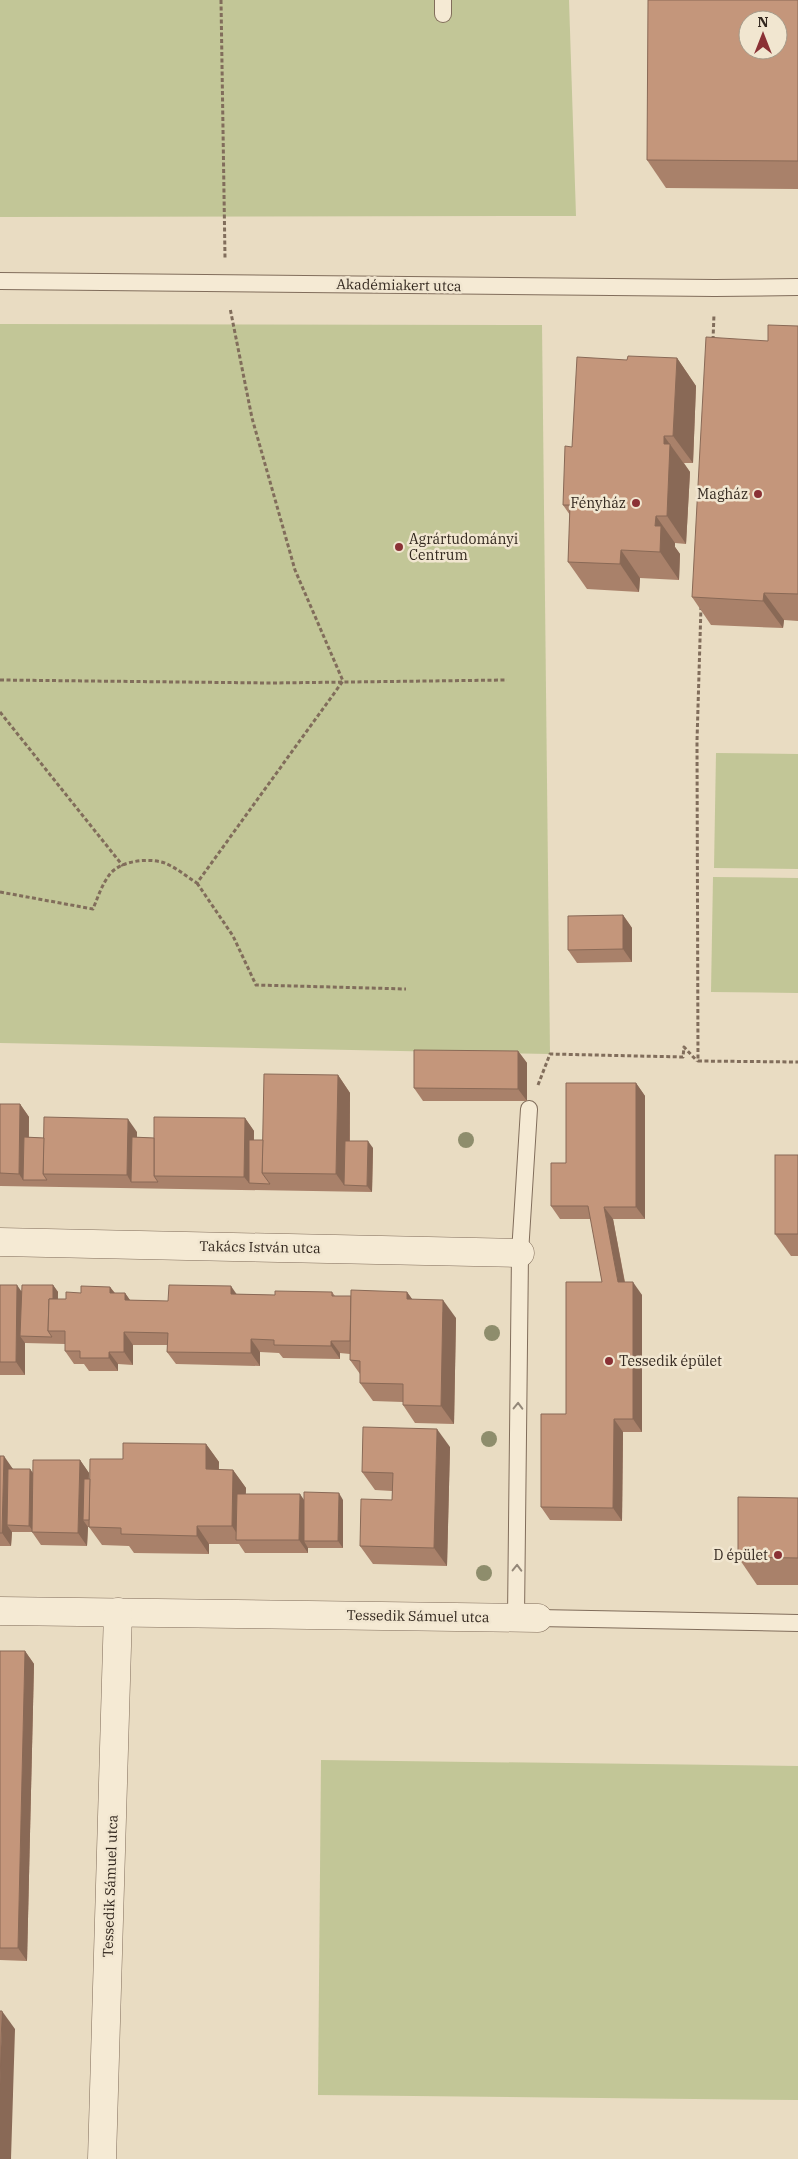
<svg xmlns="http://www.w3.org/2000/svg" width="798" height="2159" viewBox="0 0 798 2159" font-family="'IBM Plex Serif',serif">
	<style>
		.green { fill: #c2c697 }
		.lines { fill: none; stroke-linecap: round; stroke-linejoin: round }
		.service-casing { stroke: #816d5b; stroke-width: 18 }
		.minor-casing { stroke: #816d5b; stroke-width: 29 }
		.path { stroke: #816d5b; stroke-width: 3; stroke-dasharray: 4 2.5; stroke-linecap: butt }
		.service { stroke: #f5ead4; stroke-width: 16 }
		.minor { stroke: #f5ead4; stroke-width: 28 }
		.tree { fill: #8e8d6c }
		.wall { fill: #a9816a }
		.shaded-wall { fill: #896956 }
		.building { fill: #c4967b; stroke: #896956; fill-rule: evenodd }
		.oneway { stroke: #948879 }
		.poi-dot { fill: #8a3135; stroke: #f1e6d0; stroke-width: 2 }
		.labels { text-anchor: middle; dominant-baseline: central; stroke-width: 5; stroke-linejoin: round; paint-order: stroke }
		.street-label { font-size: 14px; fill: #32271e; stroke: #f1e6d0 }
		.poi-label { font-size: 14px; fill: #32271e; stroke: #f1e6d0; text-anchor: end }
	</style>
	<rect width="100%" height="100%" fill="#e9dcc2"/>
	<g class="green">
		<path d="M0,0H569L576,216L0,217Z"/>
		<path d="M0,324L542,325L550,1054L0,1043Z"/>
		<path d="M716,753L798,754V869L714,868Z"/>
		<path d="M713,877L798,878V993L711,992Z"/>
		<path d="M321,1760L798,1766V2100L318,2095Z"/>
	</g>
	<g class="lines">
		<g class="service-casing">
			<g id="service">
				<path d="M443,0V14"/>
				<path d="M0,281L715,288L798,287"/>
				<path d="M516,1617L520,1253L529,1109"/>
				<path d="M538,1618L798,1623"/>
			</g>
		</g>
		<g class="minor-casing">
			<g id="minor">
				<path d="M0,1242L520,1253"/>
				<path d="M0,1611L538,1618"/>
				<path d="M102,2159L118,1612"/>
			</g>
		</g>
		<g class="path">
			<path d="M221,0L225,258"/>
			<path d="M713,340L714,314"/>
			<path d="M701,606L697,741L698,1061L798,1062"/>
			<path d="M0,680L270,683L507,680"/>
			<path d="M0,712L123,866"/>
			<path d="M197,883L233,936L256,985L406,989"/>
			<path d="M0,892L93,909C98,897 102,884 110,874C121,860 152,857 167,864C178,869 187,877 197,883L343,681L295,570L252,418L230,308"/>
			<path d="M538,1085L550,1054L683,1057L684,1047L697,1061"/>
		</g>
		<use href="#service" class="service"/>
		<use href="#minor" class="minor"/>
	</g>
	<g class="tree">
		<circle cx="466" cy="1140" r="8"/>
		<circle cx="492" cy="1333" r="8"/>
		<circle cx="489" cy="1439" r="8"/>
		<circle cx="484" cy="1573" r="8"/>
	</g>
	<g class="wall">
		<path d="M798,0V189L666,188L647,160Z"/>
		<path d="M798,326V621L784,620L783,628L711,625L692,597L768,341Z"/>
		<path d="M677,358L696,386L693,463H684L690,472L686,544L675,543V547L680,554L679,580L640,578L639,592L587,589L568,562L570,515L563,505L572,447Z"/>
		<path d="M623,915L632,928V962L577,963L568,950Z"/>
		<path d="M518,1051L527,1063V1101H423L414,1088Z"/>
		<path d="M338,1075L350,1093V1141L373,1148L372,1192L0,1186V1104H20L29,1117V1137L44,1138L137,1132V1137L154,1138L245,1118L254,1131V1140H263Z"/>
		<path d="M636,1083L645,1096V1219H613L625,1282L642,1295V1432H623L622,1521L550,1520L541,1507L602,1282L591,1219H560L551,1206L566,1163Z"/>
		<path d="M798,1155V1256H791L775,1234Z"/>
		<path d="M0,1285L21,1291L53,1285L58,1292V1299H66L81,1293L110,1287L115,1293H125L130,1300L168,1301L237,1294L275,1295L332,1292L335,1296H351L407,1292L412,1299L456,1318L454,1424L415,1423L403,1405V1402L373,1401L360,1383V1374L350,1360V1354L340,1353V1359L283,1358L279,1353L260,1352V1366L176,1364L167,1352V1345H133V1365L118,1364V1371H89L84,1364H74L65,1351V1344L25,1343V1375H0Z"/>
		<path d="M206,1444L219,1462V1470H233L246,1488L245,1494L304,1501L343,1500V1548H308V1553H245L239,1544H209V1554L134,1553L129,1546L102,1545L89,1527H88L87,1546L41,1545L32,1532H12L11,1546H0V1456L13,1469H30L33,1473L80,1460L89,1473L88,1479H90L123,1459Z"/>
		<path d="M450,1447L447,1566L373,1564L360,1546L392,1500V1491L375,1490L362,1472Z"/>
		<path d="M798,1498V1585H757L738,1557Z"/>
		<path d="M0,1651H25L34,1664L27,1961L0,1960Z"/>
	</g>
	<g class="shaded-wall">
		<path d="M677,358L696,386L693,463L673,436Z"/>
		<path d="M664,436L690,472L686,544L667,516L664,444Z"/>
		<path d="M656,516L675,543V547L680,554L679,580L660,552L655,526Z"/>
		<path d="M621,550L640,578L639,592L620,564Z"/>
		<path d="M764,593L784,620L783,628L763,601Z"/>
		<path d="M623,915L632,928V962L623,949Z"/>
		<path d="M518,1051L527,1063V1101L518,1089Z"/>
		<path d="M338,1075L350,1093L349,1185H344L336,1174Z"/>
		<path d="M636,1083L645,1096V1219L636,1207Z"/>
		<path d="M20,1104L29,1117L28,1180H23L19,1174Z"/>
		<path d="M245,1118L254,1131L253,1183H249L244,1177Z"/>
		<path d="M128,1119L137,1132L136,1182H131L127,1175Z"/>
		<path d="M368,1141L373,1148L372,1192L367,1186Z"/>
		<path d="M604,1207L613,1219L627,1295L618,1282Z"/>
		<path d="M633,1282L642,1295V1432L633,1419Z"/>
		<path d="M17,1285L26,1298L20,1336L25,1343V1375L16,1362Z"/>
		<path d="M53,1285L58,1292L57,1331H52Z"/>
		<path d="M231,1286L240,1299L231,1294Z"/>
		<path d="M110,1287L119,1299L110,1293Z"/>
		<path d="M407,1292L420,1310L407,1299Z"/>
		<path d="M125,1293L134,1306L125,1300Z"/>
		<path d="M443,1300L456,1318L454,1424L441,1406Z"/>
		<path d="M124,1332L133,1345V1365L124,1352Z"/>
		<path d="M251,1339L260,1352V1366L251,1353Z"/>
		<path d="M331,1341L340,1353V1359L331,1346Z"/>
		<path d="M109,1352L118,1364V1371L109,1358Z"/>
		<path d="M614,1419L623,1432L622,1521L613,1508Z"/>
		<path d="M437,1429L450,1447L447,1566L434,1548Z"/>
		<path d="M206,1444L219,1462L218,1488L206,1469Z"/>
		<path d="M4,1456L13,1469L7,1525L12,1532L11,1546L2,1533Z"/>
		<path d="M80,1460L89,1473L88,1520H83L88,1527L87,1546L78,1533Z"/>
		<path d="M30,1469L34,1475V1532L29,1526Z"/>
		<path d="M233,1470L246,1488L245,1540H241L232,1526Z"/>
		<path d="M339,1493L343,1500V1548L338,1541Z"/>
		<path d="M300,1494L309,1507L304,1541L308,1548V1553L299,1540Z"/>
		<path d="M197,1526L209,1544V1554L197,1536Z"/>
		<path d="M25,1651L34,1664L27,1961L18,1948Z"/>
		<path d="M2,2011L15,2029L11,2159H0V2085Z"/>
	</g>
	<g class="building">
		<path d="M648,0H798V161L647,160ZM748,20H778V50H748Z"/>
		<path d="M768,325L798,326V594L764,593L763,601L692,597L706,337L768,341Z"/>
		<path d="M628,356L677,358L673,436H664V444H670L667,516H656L655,526H661L660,552L621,550L620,564L568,562L570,505H563L565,446L572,447L577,357L627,360Z"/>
		<path d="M623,915V949L568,950V916Z"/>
		<path d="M414,1050L518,1051V1089L414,1088Z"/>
		<path d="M264,1074L338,1075L336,1174L262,1173Z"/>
		<path d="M566,1083H636V1207H604L618,1282H633V1419H614L613,1508L541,1507V1414H566V1282H602L588,1206H551V1163H566Z"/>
		<path d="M0,1104H20L19,1174L0,1173Z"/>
		<path d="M44,1117L128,1119L127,1175L43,1174Z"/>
		<path d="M154,1117L245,1118L244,1177L154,1176Z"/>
		<path d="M24,1137L44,1138L43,1174L47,1180H23Z"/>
		<path d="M132,1137L154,1138V1176L158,1182H131Z"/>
		<path d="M249,1140H263L262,1173L270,1184L249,1183Z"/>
		<path d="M345,1141H368L367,1186L344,1185Z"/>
		<rect x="775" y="1155" width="23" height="79"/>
		<path d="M0,1285H17L16,1362H0Z"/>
		<path d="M22,1285H53V1299H49L48,1331L52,1337L20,1336Z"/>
		<path d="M169,1285L231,1286V1294L275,1295V1291L332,1292V1296H351L350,1341H331V1346L274,1345V1340L251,1339V1353L167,1352L168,1333L124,1332V1352H109V1358H80V1351H65V1331H48L49,1299H66V1292L81,1293V1286L110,1287V1293H125V1300L168,1301Z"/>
		<path d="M351,1290L407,1292V1299L443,1300L441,1406L403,1405V1384L360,1383V1361L350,1360Z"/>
		<path d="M363,1427L437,1429L434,1548L360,1546L361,1499L392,1500L393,1473L362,1472Z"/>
		<path d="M123,1443L206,1444V1469L233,1470L232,1526H197V1536L121,1534V1528L89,1527L90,1459H123Z"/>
		<path d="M0,1456H4L2,1533H0Z"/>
		<path d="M33,1460H80L78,1533L32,1532Z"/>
		<path d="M8,1469H30L29,1526L7,1525Z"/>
		<path d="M84,1479H90L89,1520H83Z"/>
		<path d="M304,1492L339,1493L338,1541H304Z"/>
		<path d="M237,1494H300L299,1540H236Z"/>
		<path d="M738,1497L798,1498V1558L738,1557Z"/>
		<path d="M0,1651H25L18,1948H0Z"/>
		<path d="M0,2011H2L0,2085Z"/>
	</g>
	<defs><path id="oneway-chevron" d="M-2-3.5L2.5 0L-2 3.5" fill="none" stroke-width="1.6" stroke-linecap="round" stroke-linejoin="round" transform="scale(1.25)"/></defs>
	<g class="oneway">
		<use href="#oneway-chevron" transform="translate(518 1406) rotate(-89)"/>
		<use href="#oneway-chevron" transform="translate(517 1568) rotate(-89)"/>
	</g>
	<g class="poi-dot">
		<circle cx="758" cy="494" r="5"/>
		<circle cx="636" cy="503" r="5"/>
		<circle cx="399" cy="547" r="5"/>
		<circle cx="609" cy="1361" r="5"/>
		<circle cx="778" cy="1555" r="5"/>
	</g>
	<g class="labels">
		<g class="street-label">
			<text transform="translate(399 285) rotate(1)">Akadémiakert utca</text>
			<text transform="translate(260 1247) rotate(1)">Takács István utca</text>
			<text transform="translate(418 1616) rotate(1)">Tessedik Sámuel utca</text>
			<text transform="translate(110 1886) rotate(-88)">Tessedik Sámuel utca</text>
		</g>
		<g class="poi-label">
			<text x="748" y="494">Magház</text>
			<text x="626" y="503">Fényház</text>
			<text x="409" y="539" text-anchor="start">Agrártudományi<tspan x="409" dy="16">Centrum</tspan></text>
			<text x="619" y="1361" text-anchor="start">Tessedik épület</text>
			<text x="768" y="1555">D épület</text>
		</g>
	</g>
	<g transform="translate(763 35)"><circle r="24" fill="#f1e6d0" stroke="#a59a89"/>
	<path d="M0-4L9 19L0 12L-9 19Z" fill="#8a3135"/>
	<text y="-8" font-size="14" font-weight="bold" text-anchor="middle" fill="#32271e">N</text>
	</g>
</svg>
